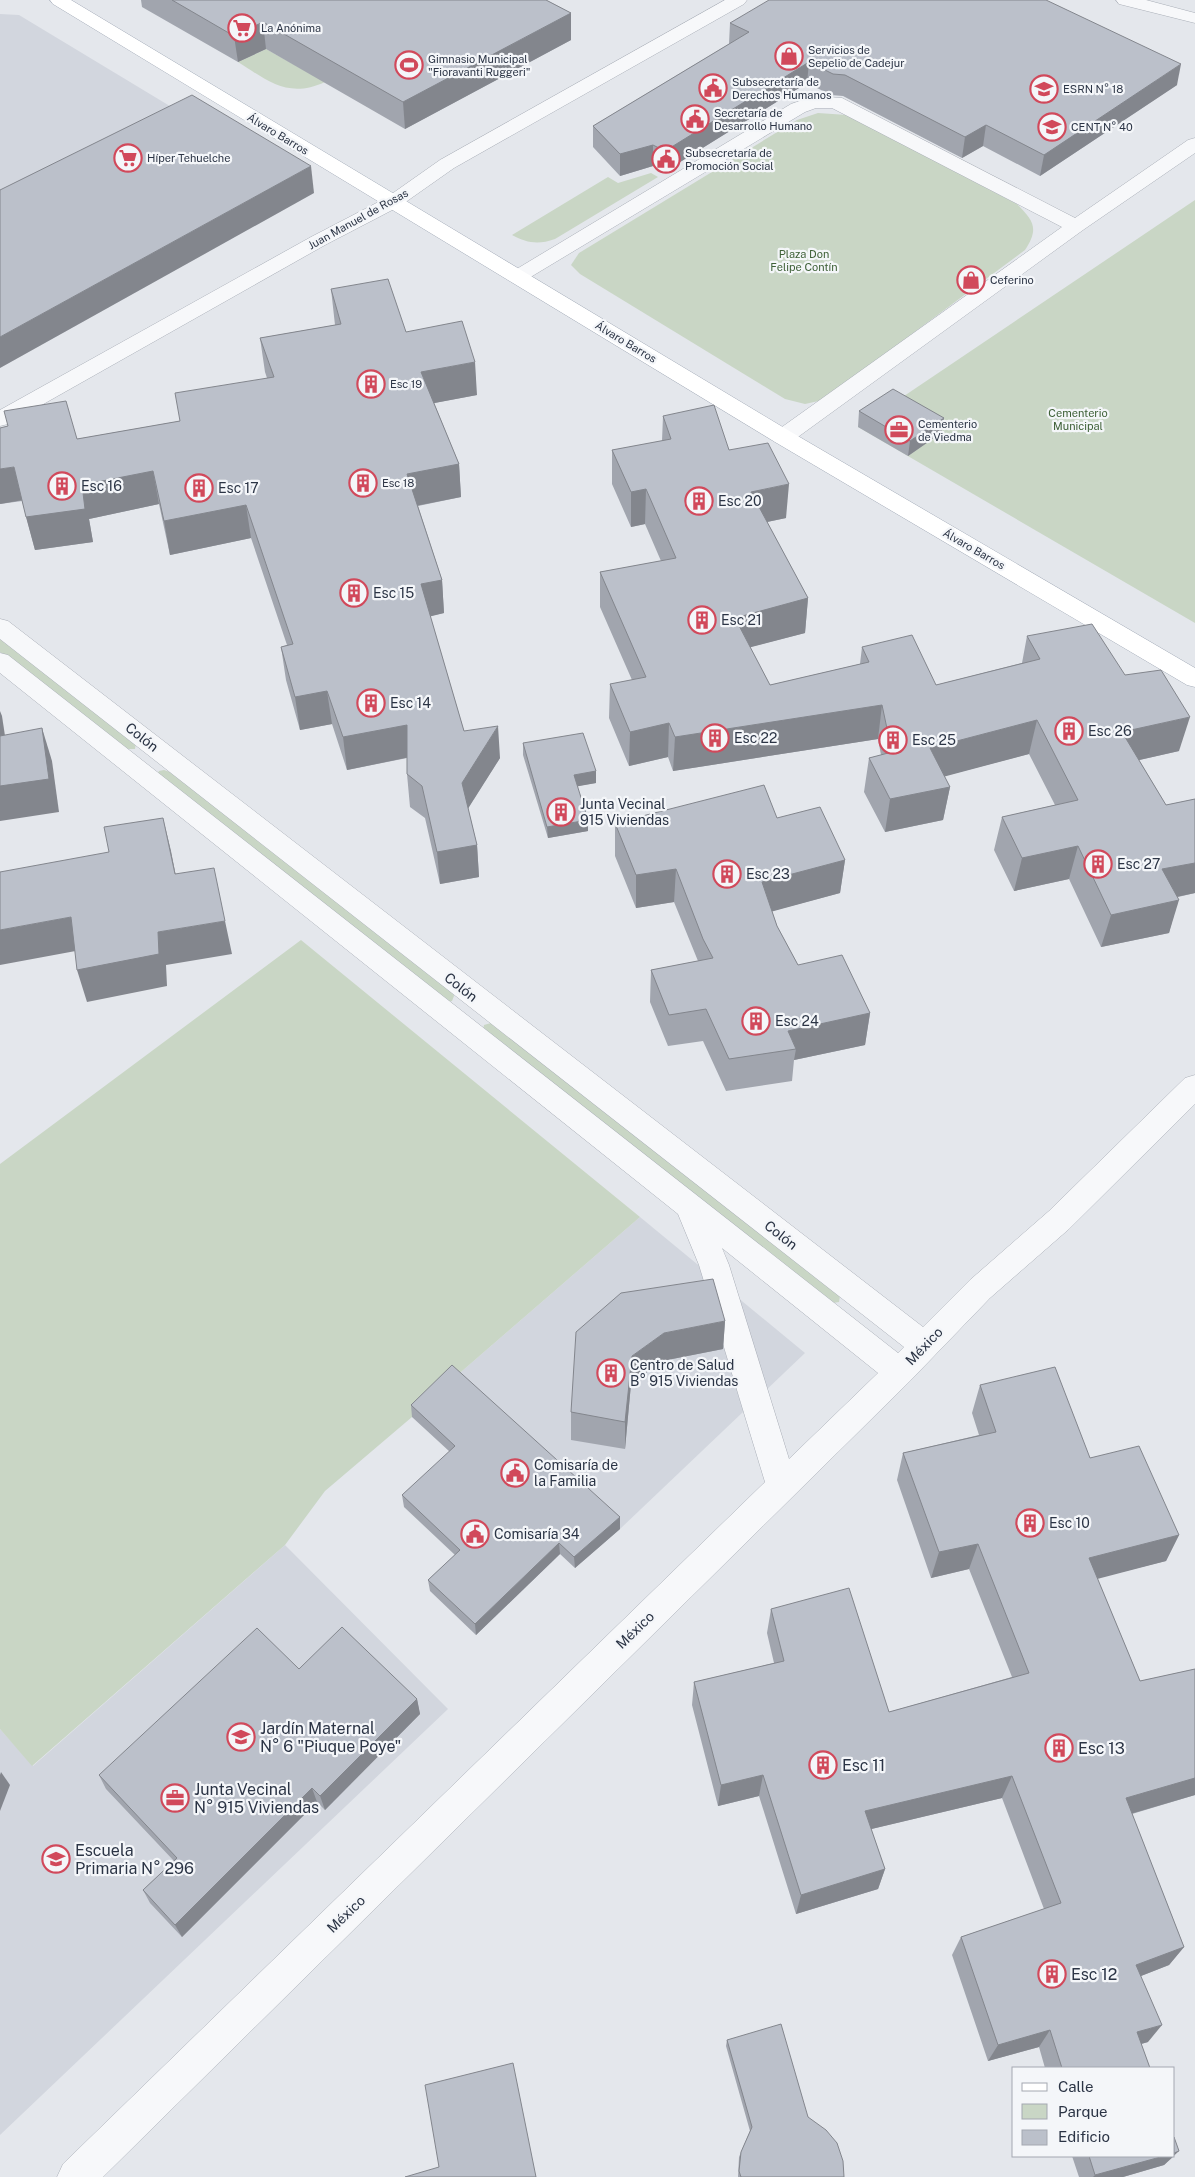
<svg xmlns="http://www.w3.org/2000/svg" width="1195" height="2177" viewBox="0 0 1195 2177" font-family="'Public Sans',sans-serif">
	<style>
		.built { fill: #d2d6de }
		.green { fill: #c9d6c5 }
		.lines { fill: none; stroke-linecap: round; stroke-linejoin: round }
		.minor-casing { stroke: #a9aeb7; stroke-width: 1 }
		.major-casing { stroke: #a3abb8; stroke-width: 1 }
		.minor { fill: #f7f8fa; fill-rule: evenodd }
		.major { fill: #fff; fill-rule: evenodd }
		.wall { fill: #a1a5ae }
		.shaded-wall { fill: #83868d }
		.building { fill: #bbc0ca; stroke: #83868d }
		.labels { text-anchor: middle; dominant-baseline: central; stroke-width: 4.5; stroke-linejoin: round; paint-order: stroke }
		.far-poi-label { font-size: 11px; fill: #2b3445; stroke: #f4f6f9; text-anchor: start }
		.far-street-label { font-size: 11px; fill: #2b3445; stroke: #f4f6f9 }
		.far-park-label { font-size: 11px; fill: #3f6138; stroke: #f4f6f9 }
		.poi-label { font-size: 14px; fill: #2b3445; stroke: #f4f6f9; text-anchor: start }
		.street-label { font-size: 14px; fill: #2b3445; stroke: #f4f6f9 }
		.near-poi-label { font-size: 16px; fill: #2b3445; stroke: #f4f6f9; text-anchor: start }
	</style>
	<rect width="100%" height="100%" fill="#e4e7ec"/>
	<g class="built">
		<path d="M0,14L19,15L314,193L0,368Z"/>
		<path d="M640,1217L805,1353L620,1529L454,1378Z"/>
		<path d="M285,1545L448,1709L0,2135V1729L33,1766Z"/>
	</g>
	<g class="green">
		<path d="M266,49L325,82C288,99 268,81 238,62Z"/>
		<path d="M818,113L847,115L1017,204C1034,221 1039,229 1025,250L823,400L805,404L785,399L580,274L571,265L579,253L797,120Z"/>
		<path d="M651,173L658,177L555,239C538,245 527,243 512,235L608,177L618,183Z"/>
		<path d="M1195,200V623L858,427Z"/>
		<path d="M0,637L136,742L135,749H125L0,652Z"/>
		<path d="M164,770L170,772L453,992L454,996L452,1001L447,1002L157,775L159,771Z"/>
		<path d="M301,940L640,1217L454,1378L412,1417L325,1491L285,1545L32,1766L0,1729V1164Z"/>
		<path d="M491,1023L497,1025L840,1296L839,1302L833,1303L483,1030L484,1025Z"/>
	</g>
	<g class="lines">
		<g class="minor-casing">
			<g id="minor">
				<path d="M725,0H747L744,4L454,168L400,206L325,245L8,424L0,426V410L311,237L386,198L440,160Z"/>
				<path d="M1116,0H1146L1195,13V23L1119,4Z"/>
				<path d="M814,96L842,98L1075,218L1188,140L1195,138V153L1083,230L791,442L783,444L775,442L772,437L775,432L1062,227L832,108H816L805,112L524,281L517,283L510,281L507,277L510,273L791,104Z"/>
				<path d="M0,619L8,621L923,1327L970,1280L1049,1211L1185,1078L1195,1075V1104L1069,1229L990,1298L910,1381L103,2177H57L63,2164L765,1482L699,1265L678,1214L0,673V653L8,655L898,1353L904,1347L0,639ZM722,1248L878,1373L789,1459L729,1265Z"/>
			</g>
		</g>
		<g class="major-casing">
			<path id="major" d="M50,0H71L791,432L1195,668V687L1187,685L775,442L53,4Z"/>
		</g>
		<use href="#minor" class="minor"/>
		<use href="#major" class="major"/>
	</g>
	<g class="wall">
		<path d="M141,0H546L571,13V40L405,129L266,49L238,62L142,7Z"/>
		<path d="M730,23L1177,85L1040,176L983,146L962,158L843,96L831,95L807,83L664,172L653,166L620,176L593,147V126L729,44Z"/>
		<path d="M331,289L406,332L477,395L434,403L459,464L461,497L418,506L442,580L444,613L430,616L464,731L500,758L468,808L477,845L479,877L440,884L425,818L410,807L407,774V758L347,770L332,724L300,730L286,680L281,647L287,645L251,538L170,555L159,504L89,519L93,542L35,550L22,501L0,504L77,439L180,421L267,378L265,372L260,338L335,325Z"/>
		<path d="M859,411L944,418L941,433L908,456L858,427Z"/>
		<path d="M663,416L729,450L786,518L767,522L808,598L805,633L750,647L770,685L860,664L862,647L936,685L1022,663L1027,636L1125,675L1179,751L1139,760L1166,805L1195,799V893L1178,897L1169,933L1101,947L1069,879L1014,891L994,850L1002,817L1055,805L1029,754L944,776L950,787L943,820L885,832L864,792L869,758L881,755L878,739L673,771L668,757L629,766L609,718L610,684L632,680L600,607V572L661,561L645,524L631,527L612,484V450L662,441Z"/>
		<path d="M523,743L596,771V783L577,786L588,831L548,838L523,755Z"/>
		<path d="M777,818L845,860L840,893L772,911L777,926L798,965L870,1013L865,1045L794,1060L792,1081L726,1091L703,1041L668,1046L650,1002L651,970L698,961L674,902L636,908L615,856V823Z"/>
		<path d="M725,1321L723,1349L662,1361L631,1384L625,1449L571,1440V1412Z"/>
		<path d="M980,1385L1090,1458L1179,1535L1166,1561L1097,1578L1140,1681L1195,1669V1795L1132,1814L1184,1947L1169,1965L1141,1976L1148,2042L1141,2044L1150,2068H1045L1039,2047L988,2061L952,1955L961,1937L1044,1909L1002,1798L871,1829L885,1869L878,1889L796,1914L759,1796L718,1806L692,1705L694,1682L774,1663L767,1633L771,1609L889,1712L1012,1677L969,1569L931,1578L897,1480L903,1453L979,1435L972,1413Z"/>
		<path d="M411,1405L620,1517V1529L575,1568L560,1554L476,1635L430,1591L428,1580L455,1555L404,1507L402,1495L450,1452L412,1417Z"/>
		<path d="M299,1669L417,1699L420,1714L325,1810L317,1802L182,1937L150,1903L143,1890L174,1861L106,1789L99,1775Z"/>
		<path d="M727,2040L808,2117L844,2177H738L739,2157L741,2152L750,2131L726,2046Z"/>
		<path d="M1072,2156H1174L1164,2165L1123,2177H1079Z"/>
	</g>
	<g class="shaded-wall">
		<path d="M571,13V40L405,129L403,102Z"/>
		<path d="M263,22L266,49L238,62L234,36Z"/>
		<path d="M809,62L807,83L664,172L665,151Z"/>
		<path d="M1181,64L1177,85L1040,176L1044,155Z"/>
		<path d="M986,125L983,146L962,158L965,137Z"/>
		<path d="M653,145V166L620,176V154Z"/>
		<path d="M311,166L314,193L0,368V337Z"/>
		<path d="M475,362L477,395L424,405L421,372Z"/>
		<path d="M944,418L941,433L908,456L910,441Z"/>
		<path d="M459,464L461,497L410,507L407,474Z"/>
		<path d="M14,467L23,500L0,504V469Z"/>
		<path d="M153,471L159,504L89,519L93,542L35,550L26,517L82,485Z"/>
		<path d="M789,484L786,518L748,526L751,492Z"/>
		<path d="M646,489L645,524L631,527V492Z"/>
		<path d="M246,505L251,538L170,555L164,521Z"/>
		<path d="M442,580L444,613L424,618L421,584Z"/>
		<path d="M808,598L805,633L732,652L735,618Z"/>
		<path d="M327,691L332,724L300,730L295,697Z"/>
		<path d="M882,705L878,739L673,771L675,737Z"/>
		<path d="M0,711L2,716L10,769L0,738Z"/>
		<path d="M1190,717L1179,751L1113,766L1122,732Z"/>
		<path d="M1037,720L1029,754L924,782L930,748Z"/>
		<path d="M669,723L668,757L629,766L630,732Z"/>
		<path d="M407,725L410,757L347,770L343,737Z"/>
		<path d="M498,726L500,758L464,815L462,783Z"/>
		<path d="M42,728L52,761L59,812L0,821V786Z"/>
		<path d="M596,771V783L574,787V775Z"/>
		<path d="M950,787L943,820L885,832L890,799Z"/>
		<path d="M163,818L171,851L182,907L175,874Z"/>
		<path d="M588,820V831L548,838L547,827Z"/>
		<path d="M477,845L479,877L440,884L437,852Z"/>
		<path d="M1078,846L1069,879L1014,891L1022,858Z"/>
		<path d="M845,860L840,893L759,915L762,882Z"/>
		<path d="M1195,863V893L1152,902L1162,869Z"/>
		<path d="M676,869L674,902L636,908V875Z"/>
		<path d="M1179,900L1169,933L1101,947L1111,915Z"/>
		<path d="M71,917L81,950L0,965V930Z"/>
		<path d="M225,921L232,954L166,965L167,986L87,1002L77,970L158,932Z"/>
		<path d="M870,1013L865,1045L794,1060L796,1049L788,1031Z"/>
		<path d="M725,1321L723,1349L662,1361L631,1384L625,1449V1422L632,1356L664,1333Z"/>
		<path d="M620,1517V1529L575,1568L574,1557Z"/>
		<path d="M1179,1535L1166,1561L1078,1584L1089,1558Z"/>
		<path d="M559,1543L560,1554L476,1635L475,1624Z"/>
		<path d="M978,1544L969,1569L931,1578L939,1552Z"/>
		<path d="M417,1699L420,1714L325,1810L320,1796Z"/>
		<path d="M1,1772L10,1785L0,1811V1775Z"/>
		<path d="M763,1775L759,1796L718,1806L721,1785Z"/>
		<path d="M1012,1776L1002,1798L859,1832L865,1811Z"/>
		<path d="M1195,1778V1795L1113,1819L1126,1798Z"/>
		<path d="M312,1788L317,1802L182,1937L175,1925Z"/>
		<path d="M885,1869L878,1889L796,1914L801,1895Z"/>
		<path d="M1184,1947L1169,1965L1123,1983L1136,1965Z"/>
		<path d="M1162,2025L1148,2042L1123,2049L1137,2032Z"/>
		<path d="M1050,2030L1039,2047L988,2061L998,2045Z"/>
		<path d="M1179,2151L1164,2165L1123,2177H1093L1095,2175L1164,2156H1174V2153Z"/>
	</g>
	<g class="building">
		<path d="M172,0H546L571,13L403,102L263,22L234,36Z"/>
		<path d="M769,0H1046L1181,64L1044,155L986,125L965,137L845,75L833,74L809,62L665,151L653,145L620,154L593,126L749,32L730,23Z"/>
		<path d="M192,95L311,166L0,337V190Z"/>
		<path d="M388,279L406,332L462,321L475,362L421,372L459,464L407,474L442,580L421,584L464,731L498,726L462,783L477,845L437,852L422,786L407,774V725L343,737L327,691L295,697L281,647L293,644L246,505L164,521L153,471L82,485L85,509L26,517L14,467L0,469V428L8,426L4,411L66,401L77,439L180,421L175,393L274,377L260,338L341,324L331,289Z"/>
		<path d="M893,389L944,418L910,441L859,411Z"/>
		<path d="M714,405L729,450L768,443L789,484L751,492L808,598L735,618L770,685L869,662L862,647L912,635L936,685L1040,659L1027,636L1092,624L1125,675L1161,670L1190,717L1122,732L1166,805L1195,799V863L1162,869L1179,900L1111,915L1078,846L1022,858L1002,817L1078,800L1037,720L930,748L950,787L890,799L869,758L892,752L882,705L675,737L669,723L630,732L610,684L646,677L600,572L676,558L646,489L631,492L612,450L671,439L663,416Z"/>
		<path d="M42,728L49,779L0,786V736Z"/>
		<path d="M583,733L596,771L574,775L588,820L547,827L523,743Z"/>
		<path d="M764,785L777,818L820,807L845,860L762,882L777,926L798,965L842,955L870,1013L788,1031L796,1049L729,1059L706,1009L669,1015L651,970L713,958L703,939L676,869L636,875L615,823Z"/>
		<path d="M163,818L175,874L214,868L225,921L158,932L159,954L77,970L71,917L0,930V872L109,852L104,827Z"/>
		<path d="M713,1279L725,1321L664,1333L632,1356L625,1422L571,1412L576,1332L621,1293Z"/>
		<path d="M452,1365L620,1517L574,1557L559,1543L475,1624L428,1580L460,1550L402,1495L455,1446L411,1405Z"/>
		<path d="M1055,1367L1090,1458L1139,1446L1179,1535L1089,1558L1140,1681L1195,1669V1778L1126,1798L1184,1947L1136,1965L1162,2025L1137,2032L1150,2068H1062L1050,2030L998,2045L961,1937L1061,1903L1012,1776L865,1811L885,1869L801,1895L763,1775L721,1785L694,1682L784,1661L771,1609L849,1588L889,1712L1029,1673L978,1544L939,1552L903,1453L996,1432L980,1385Z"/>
		<path d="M342,1627L417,1699L320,1796L312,1788L175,1925L143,1890L177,1858L99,1775L257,1628L299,1669Z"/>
		<path d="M781,2024L808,2117L826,2130L837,2143L843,2161L844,2177H741L739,2171L741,2152L752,2127L727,2040Z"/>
		<path d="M513,2063L536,2177H405L439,2167L425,2085Z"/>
		<path d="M1174,2137L1179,2151L1174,2153Z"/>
		<path d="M1089,2156H1164L1095,2175Z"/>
	</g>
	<defs>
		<g id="supermarket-ring" transform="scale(1.4375)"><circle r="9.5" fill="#f4f6f9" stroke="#d1495b" stroke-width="1.5"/><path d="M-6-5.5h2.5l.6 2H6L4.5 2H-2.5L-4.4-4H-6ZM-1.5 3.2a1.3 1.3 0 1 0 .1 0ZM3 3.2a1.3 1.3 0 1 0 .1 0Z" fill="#d1495b"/></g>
		<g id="shop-ring" transform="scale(1.4375)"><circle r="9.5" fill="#f4f6f9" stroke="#d1495b" stroke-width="1.5"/><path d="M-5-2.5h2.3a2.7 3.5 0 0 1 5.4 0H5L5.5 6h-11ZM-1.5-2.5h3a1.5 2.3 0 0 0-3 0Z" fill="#d1495b"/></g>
		<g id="stadium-ring" transform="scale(1.4375)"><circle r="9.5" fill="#f4f6f9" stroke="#d1495b" stroke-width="1.5"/><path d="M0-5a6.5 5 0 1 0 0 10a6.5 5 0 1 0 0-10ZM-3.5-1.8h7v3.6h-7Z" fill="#d1495b"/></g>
		<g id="civic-ring" transform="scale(1.4375)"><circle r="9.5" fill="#f4f6f9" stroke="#d1495b" stroke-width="1.5"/><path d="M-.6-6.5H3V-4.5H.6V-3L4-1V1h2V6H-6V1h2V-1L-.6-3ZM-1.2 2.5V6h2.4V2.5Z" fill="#d1495b"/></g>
		<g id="school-ring" transform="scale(1.4375)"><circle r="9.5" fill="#f4f6f9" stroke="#d1495b" stroke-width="1.5"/><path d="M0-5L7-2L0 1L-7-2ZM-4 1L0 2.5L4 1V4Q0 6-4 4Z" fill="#d1495b"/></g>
		<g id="building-ring" transform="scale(1.4375)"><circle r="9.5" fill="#f4f6f9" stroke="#d1495b" stroke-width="1.5"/><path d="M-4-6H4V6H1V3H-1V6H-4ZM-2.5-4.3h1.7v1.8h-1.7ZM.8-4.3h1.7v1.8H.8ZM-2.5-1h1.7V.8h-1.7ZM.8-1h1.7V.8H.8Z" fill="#d1495b"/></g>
		<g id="office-ring" transform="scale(1.4375)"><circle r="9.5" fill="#f4f6f9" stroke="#d1495b" stroke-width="1.5"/><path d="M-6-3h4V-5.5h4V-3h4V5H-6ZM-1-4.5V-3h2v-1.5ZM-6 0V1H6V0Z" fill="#d1495b"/></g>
	</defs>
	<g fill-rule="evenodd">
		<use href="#supermarket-ring" x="242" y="28"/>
		<use href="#shop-ring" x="789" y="56"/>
		<use href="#stadium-ring" x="409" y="65"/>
		<use href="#civic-ring" x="713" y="88"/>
		<use href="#school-ring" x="1044" y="89"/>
		<use href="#civic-ring" x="695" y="119"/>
		<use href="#school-ring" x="1052" y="127"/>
		<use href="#supermarket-ring" x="128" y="158"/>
		<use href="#civic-ring" x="666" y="159"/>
		<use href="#shop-ring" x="971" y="280"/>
		<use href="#building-ring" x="371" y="384"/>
		<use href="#office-ring" x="899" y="430"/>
		<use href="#building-ring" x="363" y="483"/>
		<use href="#building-ring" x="62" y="486"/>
		<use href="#building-ring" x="199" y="488"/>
		<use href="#building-ring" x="699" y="501"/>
		<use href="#building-ring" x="354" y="593"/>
		<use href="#building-ring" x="702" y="620"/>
		<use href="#building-ring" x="371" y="703"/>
		<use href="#building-ring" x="1069" y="731"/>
		<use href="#building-ring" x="715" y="738"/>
		<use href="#building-ring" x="893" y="740"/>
		<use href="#building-ring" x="561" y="812"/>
		<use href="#building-ring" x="1098" y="864"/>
		<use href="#building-ring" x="727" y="874"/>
		<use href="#building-ring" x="756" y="1021"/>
		<use href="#building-ring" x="611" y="1373"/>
		<use href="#civic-ring" x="515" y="1473"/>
		<use href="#building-ring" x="1030" y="1523"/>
		<use href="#civic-ring" x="475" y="1534"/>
		<use href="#school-ring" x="241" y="1737"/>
		<use href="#building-ring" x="1059" y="1748"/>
		<use href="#building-ring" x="823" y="1765"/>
		<use href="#office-ring" x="175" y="1798"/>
		<use href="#school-ring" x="56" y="1859"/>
		<use href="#building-ring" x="1052" y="1974"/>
	</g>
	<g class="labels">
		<g class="far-poi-label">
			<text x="261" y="28">La Anónima</text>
			<text x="808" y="50">Servicios de<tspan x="808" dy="13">Sepelio de Cadejur</tspan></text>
			<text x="428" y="59">Gimnasio Municipal<tspan x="428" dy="13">"Fioravanti Ruggeri"</tspan></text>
			<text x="732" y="82">Subsecretaría de<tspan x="732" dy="13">Derechos Humanos</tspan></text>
			<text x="1063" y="89">ESRN N° 18</text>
			<text x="714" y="113">Secretaría de<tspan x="714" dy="13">Desarrollo Humano</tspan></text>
			<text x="1071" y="127">CENT N° 40</text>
			<text x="685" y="153">Subsecretaría de<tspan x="685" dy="13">Promoción Social</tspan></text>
			<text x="147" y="158">Híper Tehuelche</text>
			<text x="990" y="280">Ceferino</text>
			<text x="390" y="384">Esc 19</text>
			<text x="918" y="424">Cementerio<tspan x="918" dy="13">de Viedma</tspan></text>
			<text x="382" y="483">Esc 18</text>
		</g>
		<g class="far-street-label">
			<text transform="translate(278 134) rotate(31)">Álvaro Barros</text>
			<text transform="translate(358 219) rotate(-29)">Juan Manuel de Rosas</text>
			<text transform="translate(626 342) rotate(31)">Álvaro Barros</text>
			<text transform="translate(974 549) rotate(30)">Álvaro Barros</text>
		</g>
		<g class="far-park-label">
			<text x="804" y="254">Plaza Don<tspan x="804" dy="13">Felipe Contín</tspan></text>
			<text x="1078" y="413">Cementerio<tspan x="1078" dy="13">Municipal</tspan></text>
		</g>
		<g class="poi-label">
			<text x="81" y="486">Esc 16</text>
			<text x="218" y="488">Esc 17</text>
			<text x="718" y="501">Esc 20</text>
			<text x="373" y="593">Esc 15</text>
			<text x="721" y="620">Esc 21</text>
			<text x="390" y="703">Esc 14</text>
			<text x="1088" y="731">Esc 26</text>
			<text x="734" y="738">Esc 22</text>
			<text x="912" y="740">Esc 25</text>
			<text x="580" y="804">Junta Vecinal<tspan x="580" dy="16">915 Viviendas</tspan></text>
			<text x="1117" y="864">Esc 27</text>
			<text x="746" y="874">Esc 23</text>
			<text x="775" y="1021">Esc 24</text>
			<text x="630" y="1365">Centro de Salud<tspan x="630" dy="16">B° 915 Viviendas</tspan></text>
			<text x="534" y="1465">Comisaría de<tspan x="534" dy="16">la Familia</tspan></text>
			<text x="1049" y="1523">Esc 10</text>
			<text x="494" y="1534">Comisaría 34</text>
		</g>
		<g class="street-label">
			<text transform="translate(142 737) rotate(38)">Colón</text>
			<text transform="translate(461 987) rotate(38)">Colón</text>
			<text transform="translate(781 1235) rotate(38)">Colón</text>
			<text transform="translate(924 1346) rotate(-46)">México</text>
			<text transform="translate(635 1630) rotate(-44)">México</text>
			<text transform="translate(346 1914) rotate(-44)">México</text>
		</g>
		<g class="near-poi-label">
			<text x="260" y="1728">Jardín Maternal<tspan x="260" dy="18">N° 6 "Piuque Poye"</tspan></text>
			<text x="1078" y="1748">Esc 13</text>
			<text x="842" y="1765">Esc 11</text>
			<text x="194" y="1789">Junta Vecinal<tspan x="194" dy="18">N° 915 Viviendas</tspan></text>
			<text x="75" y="1850">Escuela<tspan x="75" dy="18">Primaria N° 296</tspan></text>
			<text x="1071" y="1974">Esc 12</text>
		</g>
	</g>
	<rect x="1012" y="2067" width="162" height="90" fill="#f4f6f9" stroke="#a4a8b1"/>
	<rect x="1022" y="2083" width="25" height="8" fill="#ffffff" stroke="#a4a8b1"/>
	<text x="1058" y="2092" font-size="15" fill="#2b3445">Calle</text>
	<rect x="1022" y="2104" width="25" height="15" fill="#c9d6c5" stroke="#a4a8b1"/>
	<text x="1058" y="2117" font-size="15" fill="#2b3445">Parque</text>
	<rect x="1022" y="2130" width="25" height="15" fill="#bbc0ca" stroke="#a4a8b1"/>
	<text x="1058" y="2142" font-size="15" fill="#2b3445">Edificio</text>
</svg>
